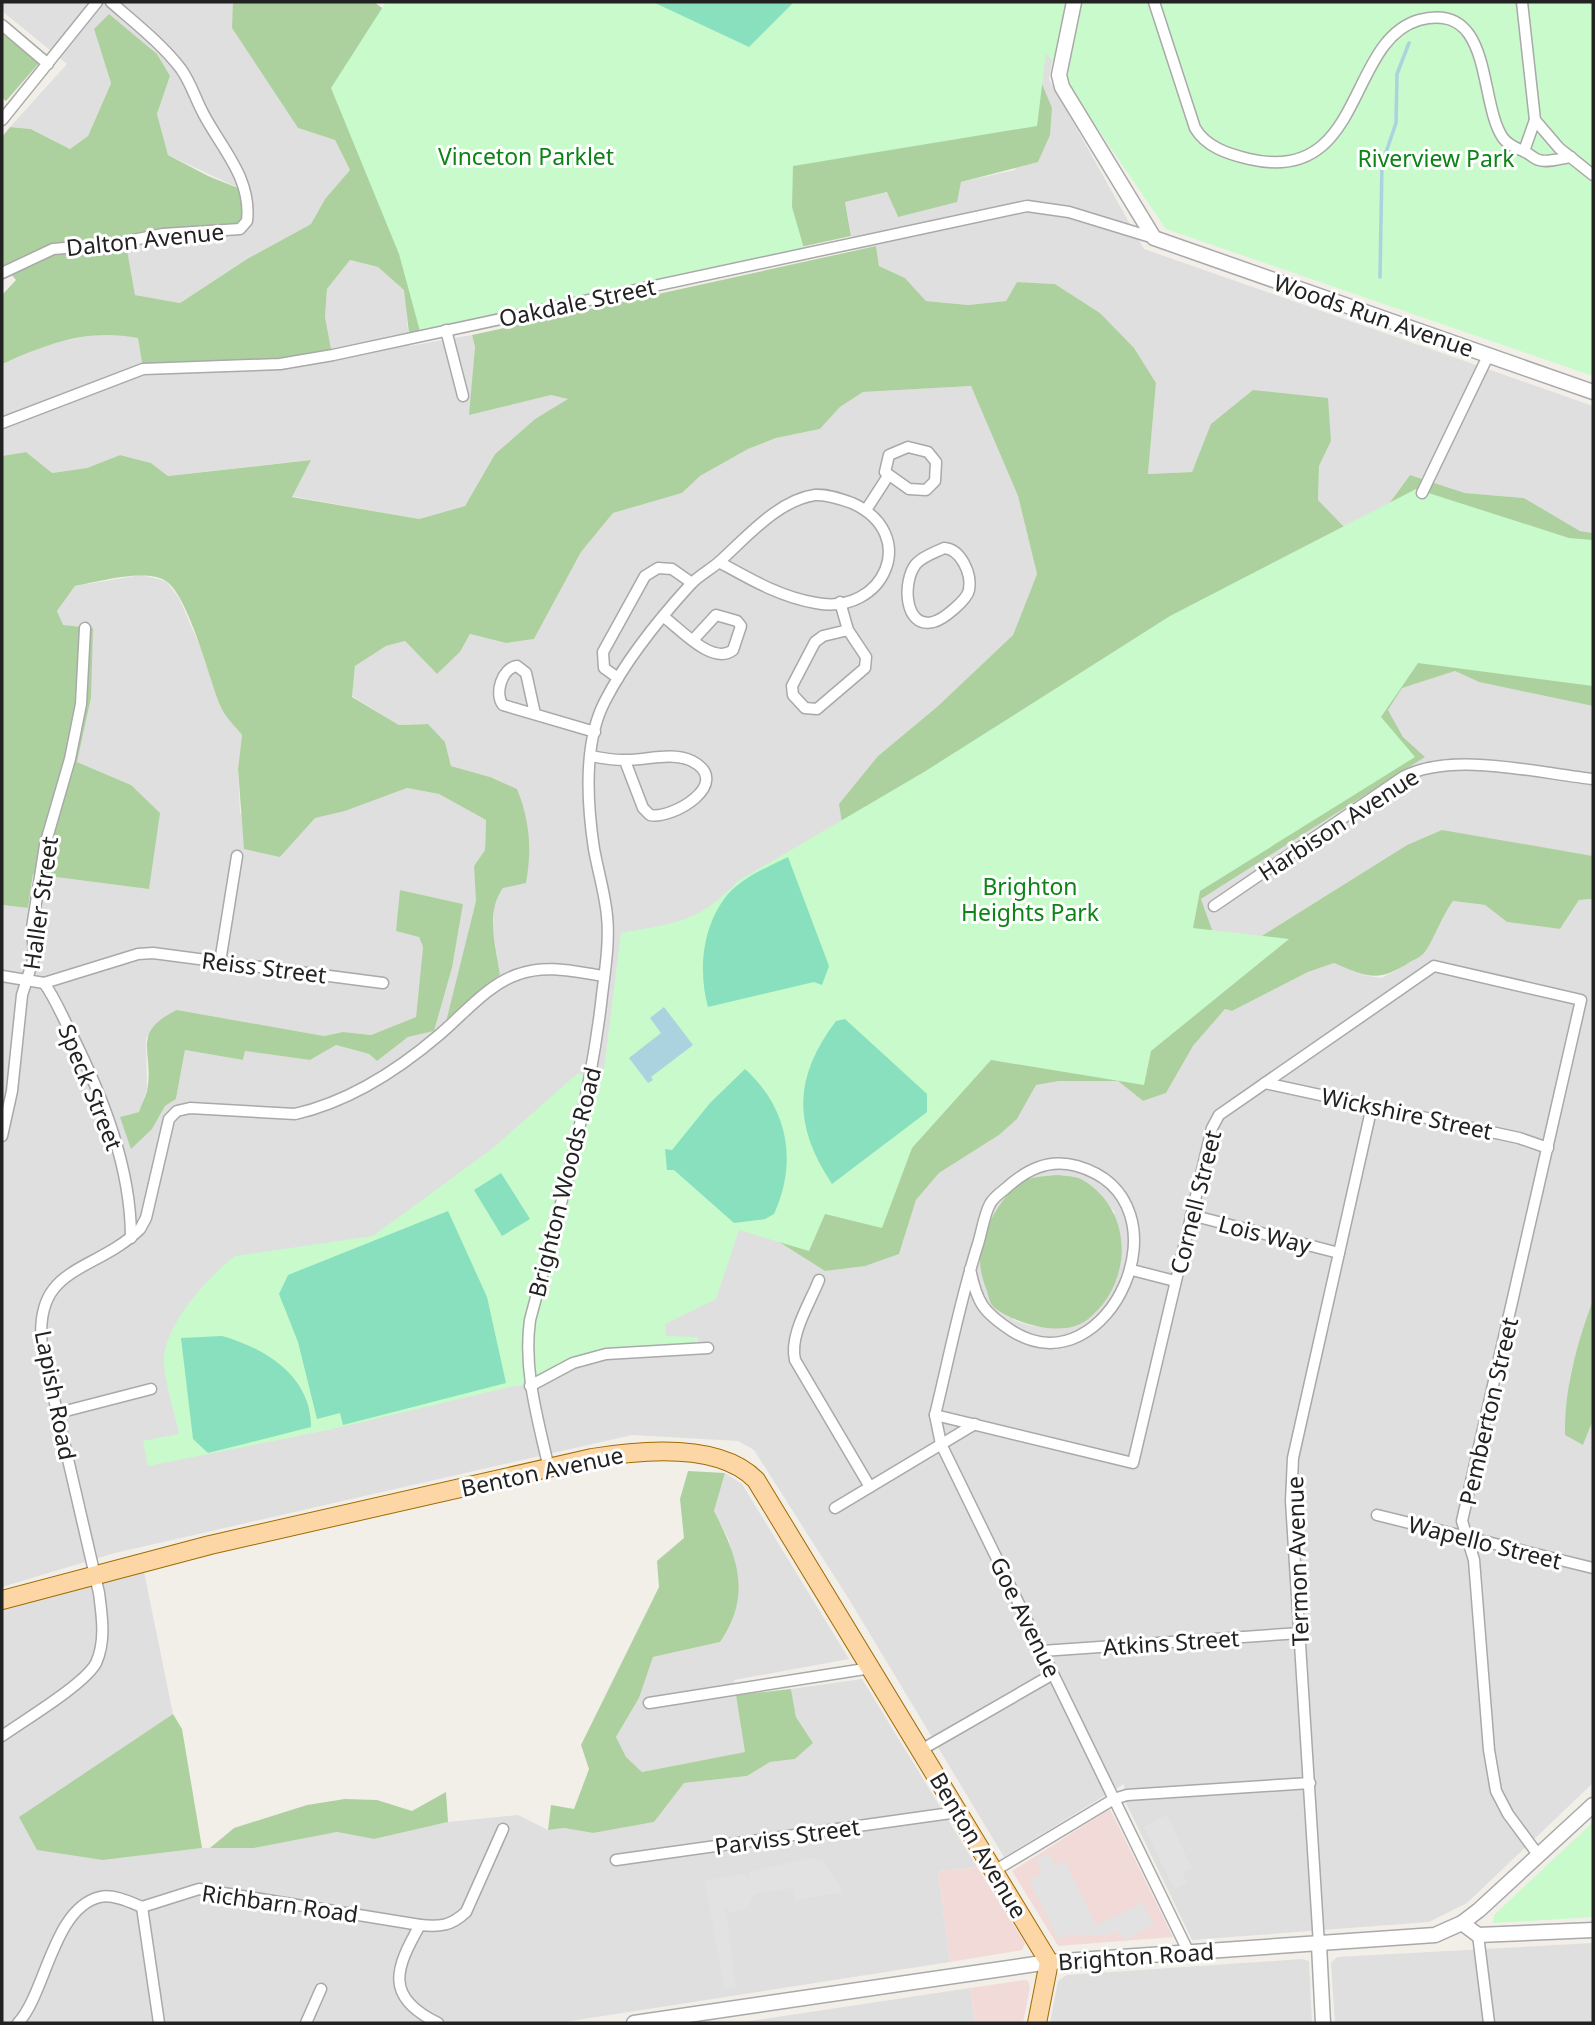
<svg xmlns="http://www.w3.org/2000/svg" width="1595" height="2025" viewBox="0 0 1595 2025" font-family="'Noto Sans',sans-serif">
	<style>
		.residential { fill: #e0dfdf; fill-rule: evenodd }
		.commercial { fill: #f2dad9 }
		.forest { fill: #add19e }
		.park { fill: #c8facc }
		.pitch { fill: #88e0be }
		.parking { fill: #e2e2e2 }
		.water { fill: #aad3df }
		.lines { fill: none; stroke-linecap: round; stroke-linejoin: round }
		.stream { stroke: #aad3df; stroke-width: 3.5 }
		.minor-casing { stroke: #a9a9a9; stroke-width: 13 }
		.tertiary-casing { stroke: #a9a9a9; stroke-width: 17 }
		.primary-casing { stroke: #a06b00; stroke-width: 20 }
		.minor { stroke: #fff; stroke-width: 10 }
		.tertiary { stroke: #fff; stroke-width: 14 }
		.primary { stroke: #fcd6a4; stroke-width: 18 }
		.labels { text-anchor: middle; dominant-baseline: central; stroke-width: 6; stroke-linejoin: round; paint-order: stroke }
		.park-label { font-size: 23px; fill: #0c8416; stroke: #fff }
		.street-label { font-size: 23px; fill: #222; stroke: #fff }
	</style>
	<rect width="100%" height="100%" fill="#f2efe9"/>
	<g class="residential">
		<path d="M2,2H233V28L298,128L335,140L350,170L325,199L311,224L247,259L180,303L135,295L125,238L243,190L168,155L157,114L170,76L94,29L111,82L88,136L70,149L32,129L10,127L67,64L2,11Z"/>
		<path d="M1062,2L1049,79L1144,249L1593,406V533L1580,531L1524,498L1465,493L1410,475L1380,516L1349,532L1318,500L1319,466L1331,441L1327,398L1212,424L1192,472L1148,474L1156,383L1100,313L1055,284L1017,282L1006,301L968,305L926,301L905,278L879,266L876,246L854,250L845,202L888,192L897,216L961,182L1015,170L1032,60Z"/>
		<path d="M350,260L378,267L405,290L409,346L472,335L475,347L470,414L551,395L569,399L535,419L495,454L465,506L418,519L291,496L310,460L168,476L151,463L120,455L87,468L51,473L26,452L2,456V364L48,344L108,332L138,338L144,375L333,358L325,317L327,289Z"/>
		<path d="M971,386L1018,496L1037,574L1013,635L938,706L878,756L845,842L776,1240L825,1271L899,1254L916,1200L939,1173L999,1135L1017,1119L1036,1085L1059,1081H1118L1143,1101L1166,1093L1193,1046L1225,1009L1232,1011L1308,972L1334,963L1363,975L1381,978L1399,969L1426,952L1438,923L1453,901L1485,905L1507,922L1560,929L1579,900L1593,899V1300L1570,1375L1565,1423L1566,1435L1583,1445L1593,1420V1783L1467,1903L1429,1922L1192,1940L1126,1803L1124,1784L1004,1857L850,1601L754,1450L738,1441L632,1435L115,1553L2,1587V905L28,908L33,874L131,785L77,762L91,698L85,628L62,625L57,611L75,586L141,575L166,581L179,598L208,665L221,707L242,735L238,769L240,813L280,857L315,817L345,811L407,788L439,794L486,820L485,850L474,866L477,901L447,1021L500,975L493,930L494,901L503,888L490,777L451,766L445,742L428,724L399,725L352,696L355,666L386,646L405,641L437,674L460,652L470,634L506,643L534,639L581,552L613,513L682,493L700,476L748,449L776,438L820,429L840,407L863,392ZM400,890L463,904L452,968L434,1031L408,1037L377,1061L369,1054L336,1045L310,1060L245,1051L243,1060L185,1050L176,1099L165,1106L152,1129L120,1117L139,1112L147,1089L146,1038L177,1010L324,1036L343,1032L371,1035L416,1017L423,947ZM1082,1179L1115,1212L1059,1328L1032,1326L1013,1320Z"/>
		<path d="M1455,671L1479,682L1593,706V856L1442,831L1407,845L1257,939L1214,935L1201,899L1424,757L1403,737L1388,710L1401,688Z"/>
		<path d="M725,1473L742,1484L849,1659L734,1680L746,1752L642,1772L625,1757L616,1737L639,1698L653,1657L720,1642L733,1558L729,1540L714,1511Z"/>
		<path d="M142,1562L173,1714L19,1817L103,1860L202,1848H254L337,1832L374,1839L448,1822L518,1815L548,1830L564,1828L593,1833L654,1822L684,1783L747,1776L770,1762L795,1759L813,1743L796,1717L791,1689L862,1679L977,1867L938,1871L950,1962L558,2023H2V1600Z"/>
		<path d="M1593,1943V2023H1335L1331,1963L1337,1957Z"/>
		<path d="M1302,1959L1309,1961L1312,2023H1050L1058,1981L1067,1975Z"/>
		<path d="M970,1988L975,2023H737Z"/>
	</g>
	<g class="commercial">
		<path d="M1110,1809L1173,1937L1058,1946L1012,1871Z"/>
		<path d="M977,1867L1025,1943L1022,1950L950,1962L938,1871Z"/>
		<path d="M1024,1980L1028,1981L1030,1987L1023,2023H975L970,1988Z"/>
	</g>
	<g class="forest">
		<path d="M233,2H374L382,8L435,24L794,2H1043L1032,60L1052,108L1050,135L1038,162L961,182L957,202L898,217L887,192L845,202L851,236L409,333L404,290L378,267L350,260L327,289L325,317L333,359L283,369L144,375L138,338C87,328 47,344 2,364V295L16,280L2,264V137L10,127L31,129L70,149L88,136L111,83L94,29L109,14L157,54L170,76L157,114L168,155L208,176L243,190L244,219L238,227L125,238L135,295L180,303L247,259L311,224L325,199L350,170L335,140L298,128L232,28Z"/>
		<path d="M2,32L39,63L6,101L2,98Z"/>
		<path d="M876,246L879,266L905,278L926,301L968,305L1006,301L1017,282L1055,284L1100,313L1134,348L1156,383L1148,474L1192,472L1211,424L1253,390L1328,398L1331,441L1319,466L1318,500L1349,532L1380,516L1410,475L1465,493L1524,498L1580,531L1593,533V706L1479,682L1455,671L1402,688L1388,710L1403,737L1425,757L1201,899L1214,935L1257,939L1407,845L1442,830L1593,856V899L1579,900L1560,929L1507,922L1485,905L1453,901C1441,918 1437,932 1427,949C1424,955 1416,959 1410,962C1378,983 1367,977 1334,963L1308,972L1232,1011L1225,1009L1193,1046L1166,1093L1143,1101L1118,1081H1059L1036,1085L1017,1119L999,1135L939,1173L916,1200L899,1254L865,1266L825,1271L776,1240L845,842L839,804L878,756L938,706L1013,635L1037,574L1018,496L971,386L863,392L840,407L820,429L776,438L748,449L700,476L682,493L613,513L581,552L534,639L506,643L470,634L460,652L437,674L405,641L386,646L355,666L352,697L399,725L428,724L445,742L451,766L490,777L517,789C530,821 532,850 526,883L503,888C485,913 496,946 500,975L446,1022L476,901L474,866L485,850L486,820L439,794L407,788L345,811L315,818L280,857L244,849L238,769L242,735C235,726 224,716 220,705C209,678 189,597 166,581C146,568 98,582 75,586L57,611L63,625L93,628L91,698L77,762L131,785L160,813L149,889L33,874L28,908L2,905V456L26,452L52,473L87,468L120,455L151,463L168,476L311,460L292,497L419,519L465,506L495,454L535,419L568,399L551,395L469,415L475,347L472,335Z"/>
		<path d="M400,890L463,904L452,968L434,1031L408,1037L377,1061L369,1054L336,1045L310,1060L245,1051L243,1060L185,1050L176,1099L165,1106L152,1129L131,1149L120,1117L139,1112C141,1105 145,1098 147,1091C155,1052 129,1033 177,1010L324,1036L343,1032L371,1035L416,1017L423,947L419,937L396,931Z"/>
		<path d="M1057,1175C1065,1176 1077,1176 1083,1180C1135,1212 1133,1284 1087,1320C1064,1338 1017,1324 996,1309C990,1305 989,1298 987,1291C983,1281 980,1271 980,1260C979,1235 1003,1190 1026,1180C1035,1176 1048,1176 1057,1175Z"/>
		<path d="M1593,1300V1420L1583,1445L1565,1435C1564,1388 1577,1344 1593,1300Z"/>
		<path d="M688,1471L725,1473L714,1511C738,1558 752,1595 720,1642L653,1657L639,1698L616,1737L626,1757L642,1772L745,1752L736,1695L791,1689L796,1717L813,1743L795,1759L770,1762L747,1776L684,1783L654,1822L593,1833L564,1828L548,1830L551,1805L574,1809L589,1769L581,1745L659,1587L657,1561L684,1538L680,1499Z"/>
		<path d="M173,1714L182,1729L202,1848L103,1860L37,1850L19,1817Z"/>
		<path d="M446,1792L448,1822L374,1839L337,1832L254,1848H210L234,1828L307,1805L345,1799L377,1800L412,1811Z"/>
	</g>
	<g class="park">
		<path d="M386,2H1593V376L1166,229L1046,53L1037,126L793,166L792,207L805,252L421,335L399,254L331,88Z"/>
		<path d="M1416,489L1569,538L1593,540V686L1418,663L1381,717L1415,757L1200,891L1193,928L1289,939L1151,1051L1144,1085L991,1060L912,1148L882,1228L825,1214L809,1251L739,1230L716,1299L665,1324L666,1336L698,1337V1356H613L586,1364L542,1385L514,1386L328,1430L148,1466L143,1441L179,1434C175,1413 163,1378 164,1358C166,1323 209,1276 235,1256L373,1236L493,1148L577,1074L603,1077L621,933C676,923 698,923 738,881L924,772L1170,616Z"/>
		<path d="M1593,1822V1917L1493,1923L1494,1915Z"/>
	</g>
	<g class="pitch">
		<path d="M653,2H794L749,47Z"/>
		<path d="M788,857L829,966L822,985L814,982L708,1007C698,971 702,925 728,894C744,877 767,867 788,857Z"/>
		<path d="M845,1019L927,1094V1112L832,1184C793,1125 793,1078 836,1021Z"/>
		<path d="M745,1069C788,1108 798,1161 774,1214L765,1219L734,1223L674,1170H667L665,1149L672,1150L710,1103Z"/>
		<path d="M501,1173L530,1219L502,1236L474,1190Z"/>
		<path d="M448,1211L487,1297L506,1383L343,1425L340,1413L317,1419L298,1342L279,1294L288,1275Z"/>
		<path d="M222,1336C265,1348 311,1376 311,1427L208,1453L193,1439L181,1338Z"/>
	</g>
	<g class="parking">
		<path d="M1167,1815L1192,1868L1183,1872L1187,1883L1174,1889L1144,1827Z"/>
		<path d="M1049,1853L1055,1866L1065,1861L1096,1925L1143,1903L1154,1925L1126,1939L1118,1932L1101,1936L1068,1934L1058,1939L1029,1880L1042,1873L1036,1860Z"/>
		<path d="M810,1858L823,1861L843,1892L795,1900L793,1888L754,1894L748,1909L729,1912L725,1905L736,1987L724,1989L705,1881L746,1874L749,1882V1872Z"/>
	</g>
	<path class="water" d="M664,1007L693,1045L651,1077L653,1080L648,1083L629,1058L661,1033L650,1018Z"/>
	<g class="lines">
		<path class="stream" d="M1380,277L1382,164L1396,123L1397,74L1409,43"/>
		<g class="minor-casing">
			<g id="minor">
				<path d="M1154,2L1195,128C1206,147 1228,154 1249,159C1365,186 1346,41 1419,20C1494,0 1478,102 1503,138C1509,146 1517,148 1525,152C1530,154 1534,159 1539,160C1547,163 1562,158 1571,157"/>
				<path d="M1522,2L1535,120L1559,148L1593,175"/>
				<path d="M2,25L48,64"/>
				<path d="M2,120L97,2"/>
				<path d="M1524,151L1535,120"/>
				<path d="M2,273L53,249L113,244L163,234L240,229L247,221C252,178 221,148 203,113C195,98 191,83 181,69C162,44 135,23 111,2"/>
				<path d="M446,330L463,396"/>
				<path d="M2,423L143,369L280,364L333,355L1027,206L1069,212L1154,238"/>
				<path d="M908,447L928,452L936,462L935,481L926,490L909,489L885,472L889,455Z"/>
				<path d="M1422,493L1488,356"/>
				<path d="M866,510L888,476"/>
				<path d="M944,548C961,549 972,574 969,590C967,600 943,620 933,622C904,629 902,581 916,564C923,556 934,553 944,548Z"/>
				<path d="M840,602L848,630L866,657L865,668L817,709L805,708L793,695L792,686L815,642L823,636L848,630"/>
				<path d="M664,617C680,629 713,666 733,650L741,626L737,621L716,615L693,640"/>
				<path d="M618,678L604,668L603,652L645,576L658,568L672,569L692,583"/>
				<path d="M535,714L526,673L517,666C502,668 494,694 503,705L595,732"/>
				<path d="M591,756C601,758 612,760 623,760C644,761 671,751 692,761C734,783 672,820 650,815L643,808L625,761"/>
				<path d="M1214,906L1403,777C1452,751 1538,773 1593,779"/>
				<path d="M220,962L237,856"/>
				<path d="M2,976L44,983C55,998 62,1016 70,1031C102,1095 131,1166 131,1238"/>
				<path d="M44,983L138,954L153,953L383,983"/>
				<path d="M1265,1083L1519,1138L1548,1148"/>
				<path d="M2,1136L12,1091L22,995L34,957L32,928L45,845L70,759L81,704L85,628"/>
				<path d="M1191,1215L1339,1253"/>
				<path d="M970,1269C977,1303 983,1312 1012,1331C1108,1392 1195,1200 1077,1166C1048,1158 1026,1170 1005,1189C1000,1193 993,1198 990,1204C984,1215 982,1231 978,1244C960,1300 949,1358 935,1415L941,1444L1189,1953"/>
				<path d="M1132,1270L1175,1281"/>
				<path d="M819,1280C810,1303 789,1335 795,1360L870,1487"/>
				<path d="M530,1386L573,1363L606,1354L708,1348"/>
				<path d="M58,1413L151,1389"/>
				<path d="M935,1415L1133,1463L1212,1128L1219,1115L1434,966L1581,1000L1462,1521L1474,1560L1489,1750L1496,1791L1508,1814L1539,1856"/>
				<path d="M549,1469C538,1419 523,1371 530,1320C558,1215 588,1112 601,1004C604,976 610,944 607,916C605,894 598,871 594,849C587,803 583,743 605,701C626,660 659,619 690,585C698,576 710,570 719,562C746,538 778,500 815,495C827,494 841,499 852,503C921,534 884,616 816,603C780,597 750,579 719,562"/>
				<path d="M835,1508L975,1424"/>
				<path d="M1377,1515L1593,1568"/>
				<path d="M1042,1651L1300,1633"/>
				<path d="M649,1703L871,1668"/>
				<path d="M2,1736C23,1721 85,1684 96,1663C106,1641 102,1616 99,1593L42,1347C33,1264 94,1274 140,1229L146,1218L169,1119L177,1111L190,1108L295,1114C348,1102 398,1070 439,1035C464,1014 488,984 519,974C547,964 576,972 604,976"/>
				<path d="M921,1750L1053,1674"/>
				<path d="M616,1860L958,1812"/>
				<path d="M994,1871L1114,1799L1127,1795L1310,1783"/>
				<path d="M142,1907L199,1889L420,1925"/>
				<path d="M1478,1935L1489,2023"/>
				<path d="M1319,1945L1291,1501L1293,1458L1372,1106"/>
				<path d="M18,2023C46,1993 53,1908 100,1897C113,1894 130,1902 142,1907L159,2023"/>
				<path d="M306,2023L321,1989"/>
				<path d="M438,2023C384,1997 395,1969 420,1925C440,1927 451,1926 466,1912L503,1829"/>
			</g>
		</g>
		<g class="tertiary-casing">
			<g id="tertiary">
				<path d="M1074,2L1059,75L1062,87L1154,238L1593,392"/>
				<path d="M1462,1923L1478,1935L1593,1930"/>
				<path d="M1319,1945L1323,2023"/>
				<path d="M634,2023L1049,1962L1435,1935L1462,1923L1479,1910L1593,1805"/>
			</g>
		</g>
		<g class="primary-casing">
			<path id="primary" d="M2,1600L210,1545L592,1458C640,1450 719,1442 756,1480L1049,1962L1037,2023"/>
		</g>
		<use href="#minor" class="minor"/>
		<use href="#tertiary" class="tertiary"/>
		<use href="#primary" class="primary"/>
	</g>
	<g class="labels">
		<g class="park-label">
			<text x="526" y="156">Vinceton Parklet</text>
			<text x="1436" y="158">Riverview Park</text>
			<text x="1030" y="886">Brighton<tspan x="1030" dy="26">Heights Park</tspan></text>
		</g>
		<g class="street-label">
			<text transform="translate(145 239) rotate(-6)">Dalton Avenue</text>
			<text transform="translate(577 302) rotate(-12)">Oakdale Street</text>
			<text transform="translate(1374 315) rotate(19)">Woods Run Avenue</text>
			<text transform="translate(1338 824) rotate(-33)">Harbison Avenue</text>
			<text transform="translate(40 903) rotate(-82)">Haller Street</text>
			<text transform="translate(264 967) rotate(7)">Reiss Street</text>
			<text transform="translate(91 1087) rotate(68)">Speck Street</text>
			<text transform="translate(1407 1113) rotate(12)">Wickshire Street</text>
			<text transform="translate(564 1182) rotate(-76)">Brighton Woods Road</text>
			<text transform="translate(1195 1202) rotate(-76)">Cornell Street</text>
			<text transform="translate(1265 1234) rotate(14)">Lois Way</text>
			<text transform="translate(56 1395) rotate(79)">Lapish Road</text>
			<text transform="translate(1488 1411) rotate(-77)">Pemberton Street</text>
			<text transform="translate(542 1471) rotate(-12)">Benton Avenue</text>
			<text transform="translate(1485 1542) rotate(14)">Wapello Street</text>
			<text transform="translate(1297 1561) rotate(-92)">Termon Avenue</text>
			<text transform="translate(1026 1617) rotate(64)">Goe Avenue</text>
			<text transform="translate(1171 1642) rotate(-4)">Atkins Street</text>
			<text transform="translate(787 1836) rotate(-8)">Parviss Street</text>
			<text transform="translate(979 1845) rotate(59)">Benton Avenue</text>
			<text transform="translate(280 1903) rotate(8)">Richbarn Road</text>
			<text transform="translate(1136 1956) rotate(-4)">Brighton Road</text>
		</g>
	</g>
	<rect width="1595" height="2025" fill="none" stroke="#222222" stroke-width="7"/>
</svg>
